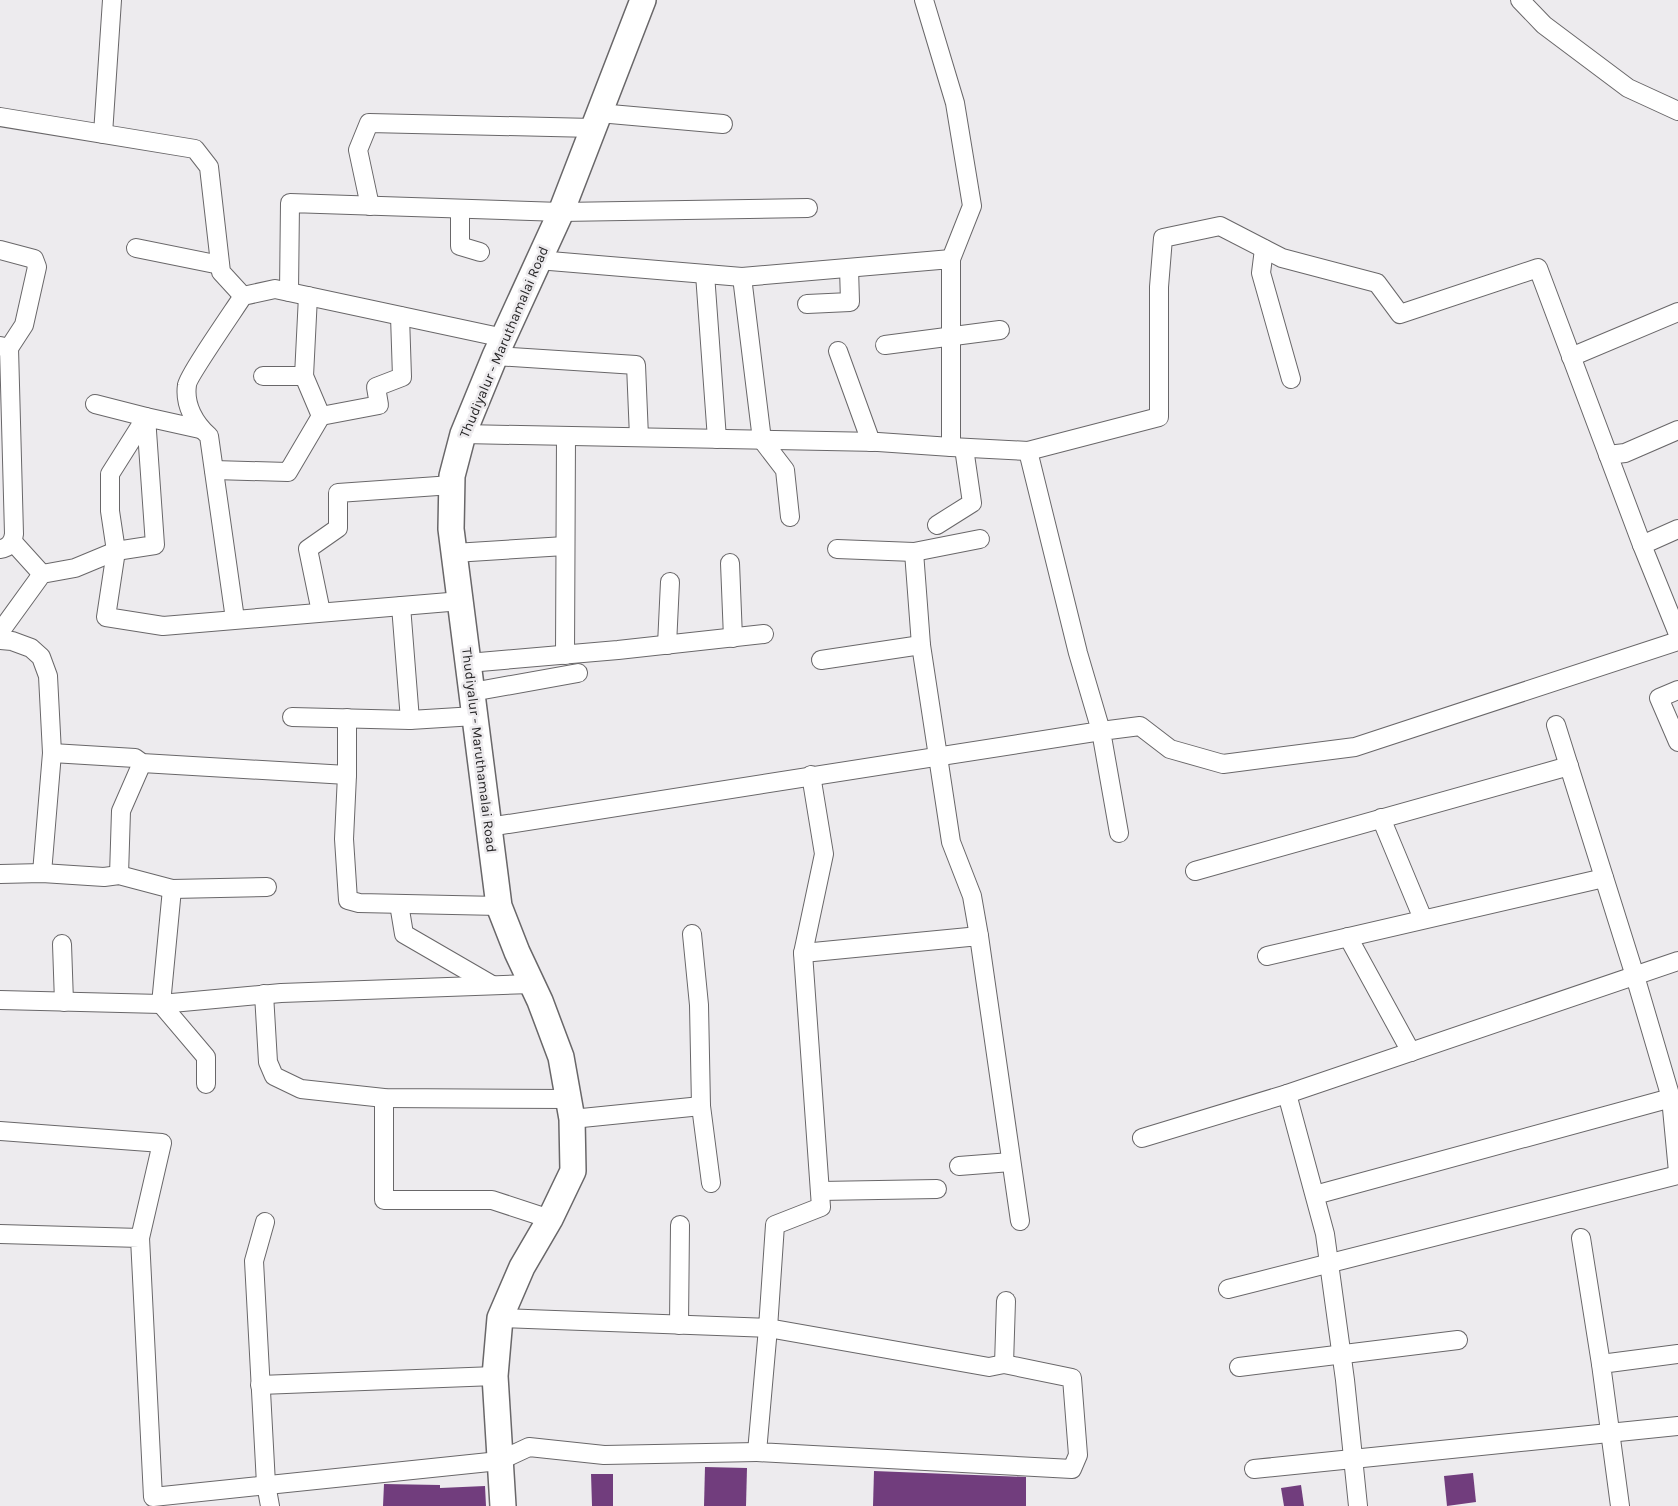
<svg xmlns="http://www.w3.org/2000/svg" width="1678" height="1506" viewBox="0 0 1678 1506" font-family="Karla,sans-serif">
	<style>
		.building { fill: #713d7d }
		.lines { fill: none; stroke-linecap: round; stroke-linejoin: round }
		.minor-casing { stroke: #696769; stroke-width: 20 }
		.secondary-casing { stroke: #696769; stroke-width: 28 }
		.minor { stroke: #fff; stroke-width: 18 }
		.secondary { stroke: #fff; stroke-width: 25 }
		.labels { text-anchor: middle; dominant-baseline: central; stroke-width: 5; stroke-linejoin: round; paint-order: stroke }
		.street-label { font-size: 14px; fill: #272627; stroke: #edebee }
	</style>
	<rect width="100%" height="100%" fill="#edebee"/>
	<g class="building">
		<path d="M705,1467L747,1468L746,1506H704Z"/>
		<path d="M874,1471L1026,1477V1506H873Z"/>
		<path d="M1473,1473L1476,1502L1447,1506L1444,1476Z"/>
		<path d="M591,1474H613V1506H592Z"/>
		<path d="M384,1484L440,1485V1488L485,1486L486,1506H383Z"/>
		<path d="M1301,1485L1304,1506H1284L1281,1488Z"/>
	</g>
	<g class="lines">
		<g class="minor-casing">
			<g id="minor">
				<path d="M924,0L955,103L972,206L951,259"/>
				<path d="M1520,0L1544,25L1628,88L1678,111"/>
				<path d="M599,113L723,124"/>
				<path d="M0,117L195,149L209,167L221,272L243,296"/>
				<path d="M103,134L112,0"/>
				<path d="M370,206L358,150L369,123L593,128"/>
				<path d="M460,209V246L480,252"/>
				<path d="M136,248L220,265"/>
				<path d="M1264,249L1261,273L1291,379"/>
				<path d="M0,250L34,259L37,267L24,325L9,348L0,346"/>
				<path d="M705,274L717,439"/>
				<path d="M742,277L762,440L785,470L790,517"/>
				<path d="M289,292L290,203L561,212L808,208"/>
				<path d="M807,304L850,302L849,268"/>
				<path d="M885,345L1000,330"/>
				<path d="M838,351L871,442"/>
				<path d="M495,356L636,365L639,437"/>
				<path d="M1571,357L1678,312"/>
				<path d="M263,376H304"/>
				<path d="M95,404L146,417L110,474V511L116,551L106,617L163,626L461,601"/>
				<path d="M321,416L379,405L376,387L402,377L400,316"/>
				<path d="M463,434L878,442L951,447V259L742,277L538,260"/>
				<path d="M1028,451L1159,417V287L1163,238L1220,226L1282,258L1377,283L1400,314L1538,268L1642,545L1678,529"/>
				<path d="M1608,455L1625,453L1678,430"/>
				<path d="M214,470L288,472L321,416L304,376L308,296"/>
				<path d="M937,525L972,503L964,448"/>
				<path d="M13,542L42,574"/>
				<path d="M1642,545L1678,634"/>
				<path d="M0,549C9,548 13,542 14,534L9,348"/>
				<path d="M837,549L914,552L980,539"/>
				<path d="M914,552L921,645L951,842L972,896L979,936"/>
				<path d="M454,553L565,546"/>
				<path d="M730,563L733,638"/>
				<path d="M401,606L410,720"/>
				<path d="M321,612L308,549L338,528V493L452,485"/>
				<path d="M235,619L209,436C195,424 184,405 187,385C188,376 234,310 243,296L275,289L504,338"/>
				<path d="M0,632L42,574L75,568L116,551L155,545L146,417L200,429"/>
				<path d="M0,640L12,641L31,648L41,657L48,676L52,753L42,873"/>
				<path d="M667,645L670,582"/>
				<path d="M565,655L566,436"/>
				<path d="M821,660L921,645"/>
				<path d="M468,663L618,650L764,634"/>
				<path d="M1678,690L1659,698L1678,742"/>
				<path d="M472,692L578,673"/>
				<path d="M292,717L410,720L475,716"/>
				<path d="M347,718V775"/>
				<path d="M1556,725L1635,976L1671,1098L1678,1172"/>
				<path d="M52,753L135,758L142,763L347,775L344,839L348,900L359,903L499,906"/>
				<path d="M1381,818L1423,919"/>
				<path d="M489,827L1101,731L1078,653L1028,451L951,447"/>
				<path d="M1119,833L1101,731L1140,726L1170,749L1223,764L1355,747L1678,641"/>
				<path d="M1195,871L1569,766"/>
				<path d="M0,874L42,873L104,877L119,875L172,889L267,887"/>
				<path d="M119,875L121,811L142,763"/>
				<path d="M172,889L161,1004L206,1057V1084"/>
				<path d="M399,904L404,934L492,985"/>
				<path d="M692,934L699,1005L701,1106L711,1183"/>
				<path d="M1348,937L1411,1052"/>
				<path d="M62,944L64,1002"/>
				<path d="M803,953L979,936L1020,1221"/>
				<path d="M1267,956L1604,878"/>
				<path d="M264,994L268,1062L274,1076L301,1089L384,1098L568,1099"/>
				<path d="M0,1000L161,1004L281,993L532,984"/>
				<path d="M1287,1094L1325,1234L1345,1380L1358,1506"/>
				<path d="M384,1098V1200H492L550,1219"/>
				<path d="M572,1119L701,1106"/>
				<path d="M0,1131L162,1143L140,1238"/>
				<path d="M1142,1138L1287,1094L1678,961"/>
				<path d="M959,1166L1011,1162"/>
				<path d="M820,1191L937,1189"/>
				<path d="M1315,1195L1671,1098"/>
				<path d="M265,1222L254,1261L266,1484L270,1506"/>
				<path d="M0,1234L140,1238L153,1497L499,1461L529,1447L604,1455L757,1452"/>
				<path d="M1581,1238L1601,1364"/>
				<path d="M1228,1289L1678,1175"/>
				<path d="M500,1318L768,1328L775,1225L821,1207L803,953L824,854L811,775"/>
				<path d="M679,1325L680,1225"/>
				<path d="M768,1328L989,1367L1004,1364L1072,1378L1078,1455L1072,1469L757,1452Z"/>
				<path d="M1004,1364L1006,1301"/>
				<path d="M1239,1367L1458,1340"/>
				<path d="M260,1385L495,1376"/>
				<path d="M1254,1469L1678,1426"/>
				<path d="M1620,1506L1601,1364L1678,1354"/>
			</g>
		</g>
		<g class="secondary-casing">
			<path id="secondary" d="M503,1506L495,1376L500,1318L522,1267L550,1219L573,1171L572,1119L561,1057L540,1001L517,952L499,906L451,529L452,476L463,434L495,356L561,212L643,0"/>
		</g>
		<use href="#minor" class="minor"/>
		<use href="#secondary" class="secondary"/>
	</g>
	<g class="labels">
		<g class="street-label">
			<text transform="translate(504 342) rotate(-67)">Thudiyalur - Maruthamalai Road</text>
			<text transform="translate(479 750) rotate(83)">Thudiyalur - Maruthamalai Road</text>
		</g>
	</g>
</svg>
